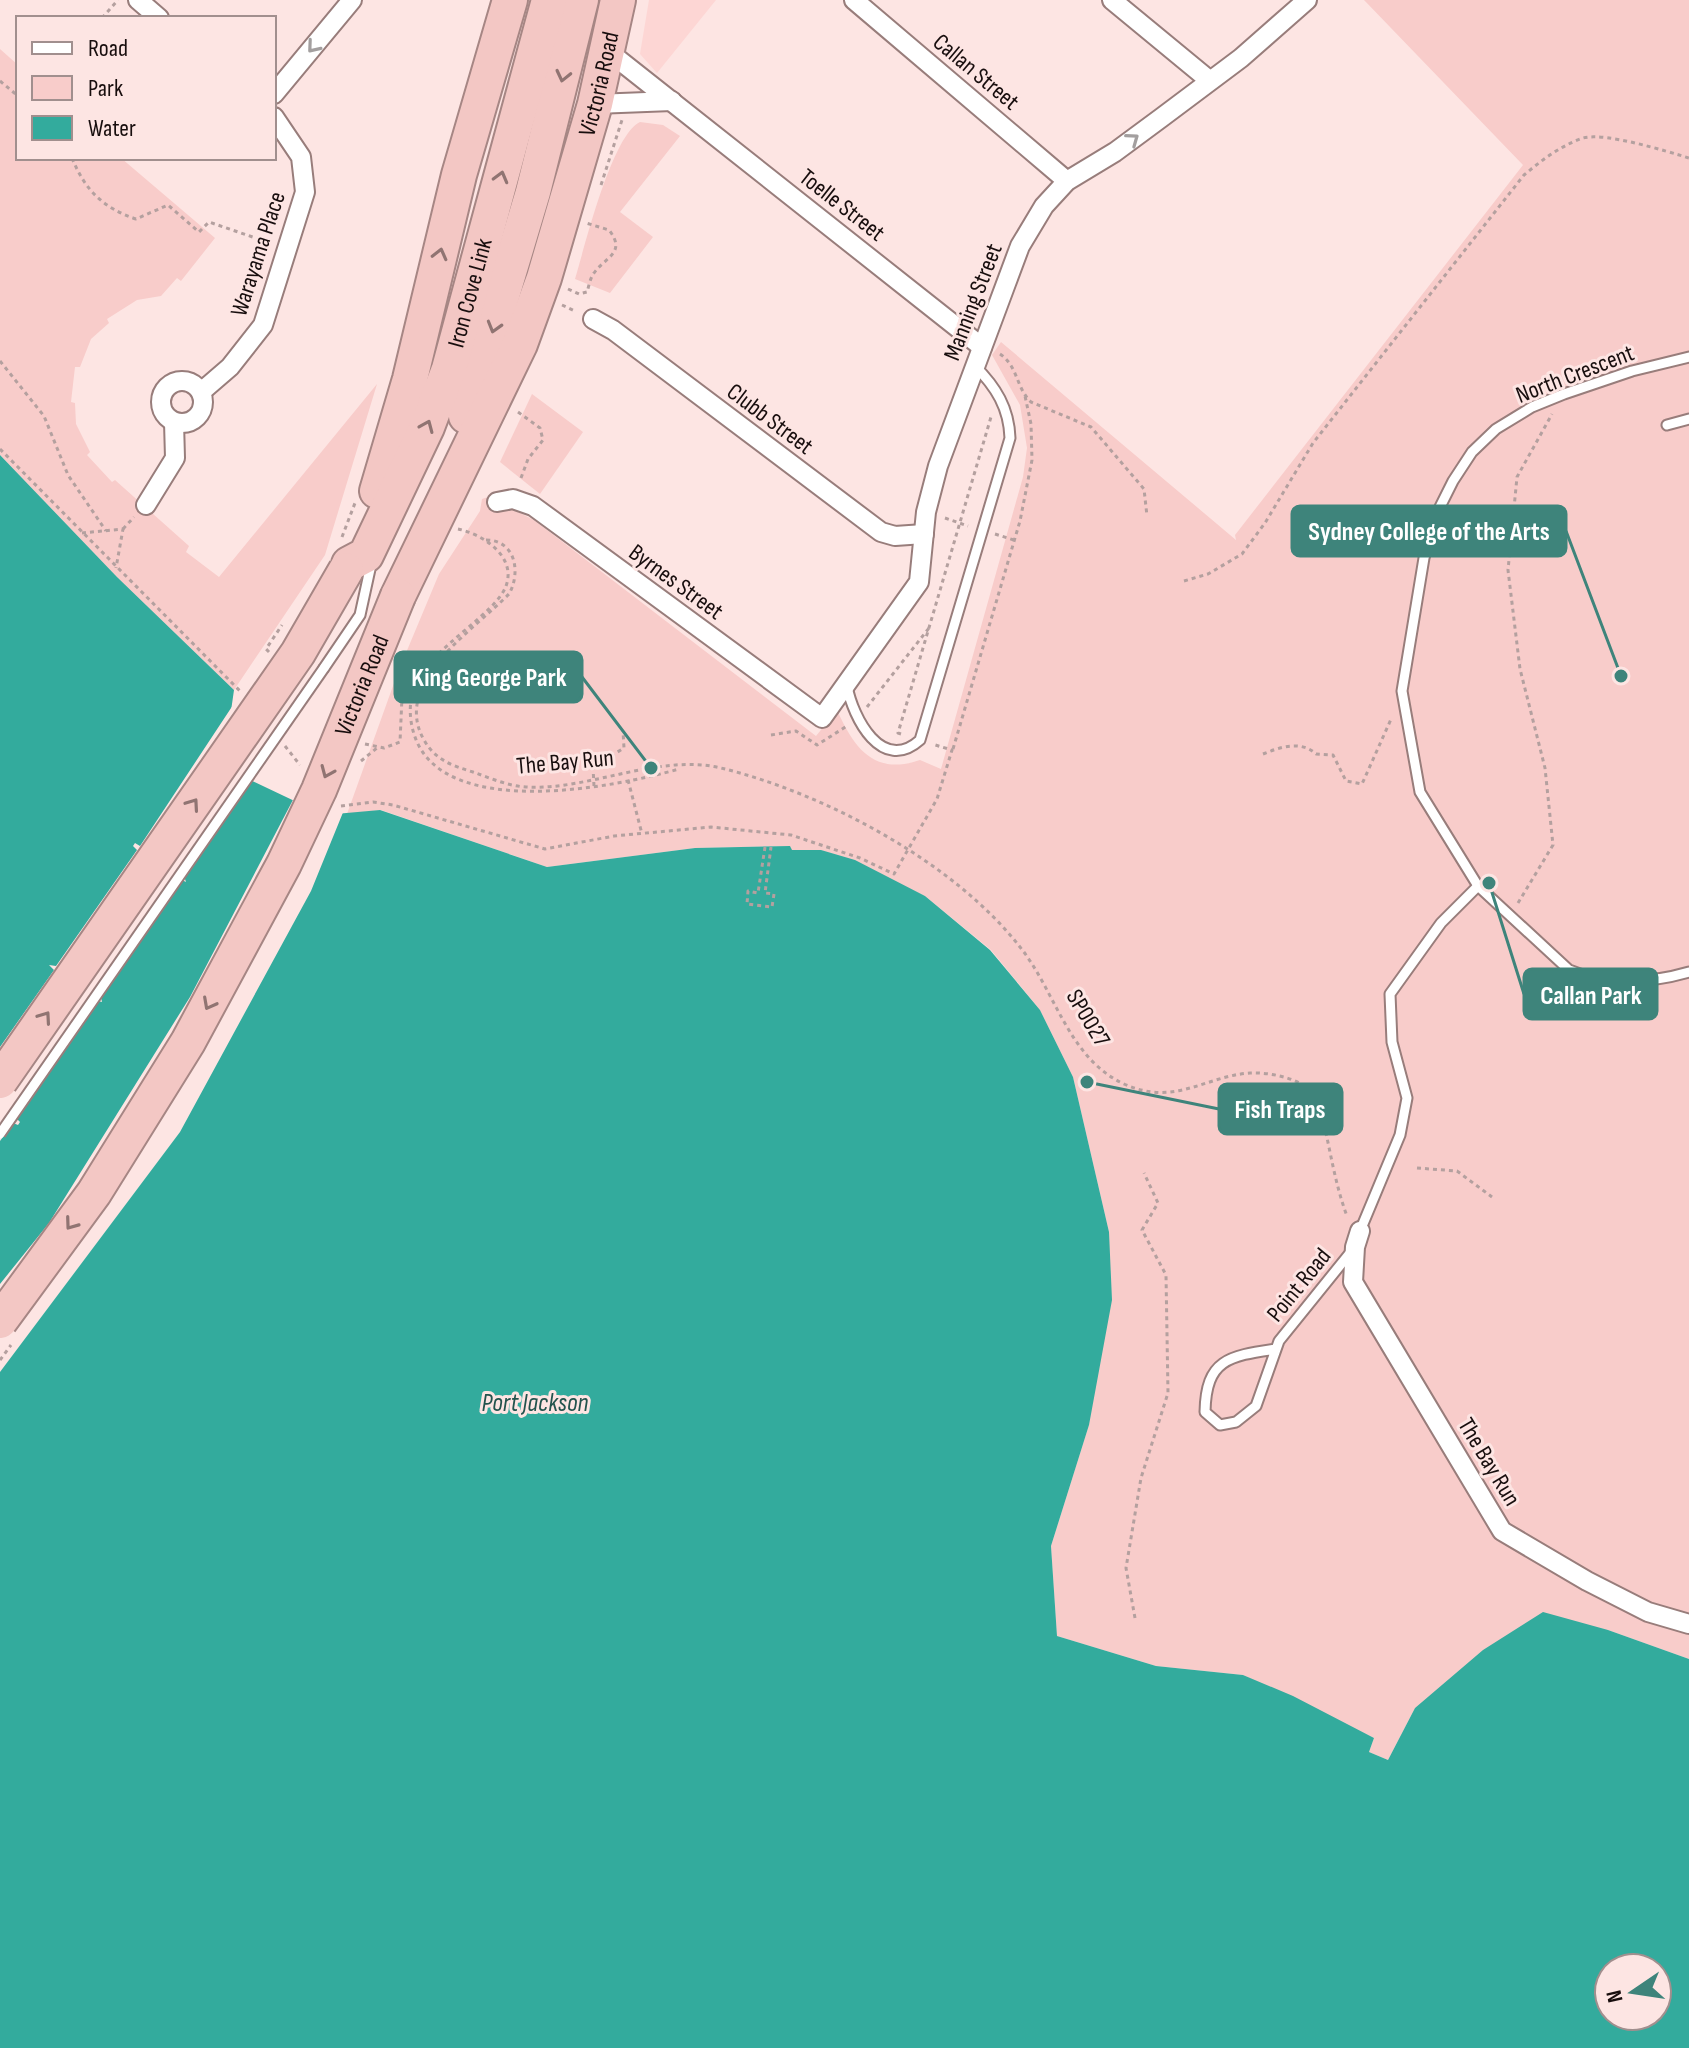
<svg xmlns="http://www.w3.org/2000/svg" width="1689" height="2048" viewBox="0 0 1689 2048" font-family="'Sofia Sans Condensed',sans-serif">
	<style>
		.built { fill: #fdd6d4 }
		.green { fill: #f8ccca }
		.water { fill: #33ab9d; fill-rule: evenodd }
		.pier { fill: #fde5e3 }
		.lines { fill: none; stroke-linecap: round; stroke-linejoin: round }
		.lane-casing { stroke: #987d7b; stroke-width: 13 }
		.street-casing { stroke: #987d7b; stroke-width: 22 }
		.highway-casing { stroke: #a68684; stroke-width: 38 }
		.path { stroke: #b4a09f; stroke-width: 3; stroke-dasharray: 4 4; stroke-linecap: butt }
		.lane { stroke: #fff; stroke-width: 9 }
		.street { stroke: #fff; stroke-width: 18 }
		.highway { stroke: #f3c7c4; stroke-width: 34 }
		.lane-bridge-casing { stroke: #987d7b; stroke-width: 13; stroke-linecap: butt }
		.highway-bridge-casing { stroke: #a68684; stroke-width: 38; stroke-linecap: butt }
		.path-bridge { stroke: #b4a09f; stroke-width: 3; stroke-dasharray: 4 4; stroke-linecap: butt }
		.lane-bridge { stroke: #fff; stroke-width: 9 }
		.highway-bridge { stroke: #f3c7c4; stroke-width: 34 }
		.oneway { stroke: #a39f9f }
		.oneway2 { stroke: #907472 }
		.labels { text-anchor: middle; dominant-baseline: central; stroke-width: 6; stroke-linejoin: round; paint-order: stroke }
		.street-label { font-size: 24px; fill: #180e0e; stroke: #fde5e3 }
		.water-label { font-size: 26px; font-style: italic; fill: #22534d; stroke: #fde5e3 }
		.leader { fill: none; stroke: #3e847b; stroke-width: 3 }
		.callout-dot { fill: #3e847b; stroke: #fde5e3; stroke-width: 3 }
		.callout { fill: #3e847b; stroke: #3e847b; stroke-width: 3 }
		.callout-label { font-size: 26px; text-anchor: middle; font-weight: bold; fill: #fff }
	</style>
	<rect width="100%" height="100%" fill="#fde5e3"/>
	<path class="built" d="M649,0H716L657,73L640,54Z"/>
	<g class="green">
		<path d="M1364,0H1689V1659L1608,1630L1415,1708L1388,1760L1369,1752L1374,1738L1243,1675L1156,1666L1057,1636L1051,1546L1089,1425L1109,1232L1073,1077L1040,1010L991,950L925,896L821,850H791L790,846L695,848L547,867L381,810L347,814L398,672L439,574L480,511L482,499L488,497L534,520L816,736L837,710C854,748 874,776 920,760L941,769L1023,477L1027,448L1020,405L992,355L1001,342L1236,540L1235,535L1523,165Z"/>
		<path d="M0,49L18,65V158H121L215,238L181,281L177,278L161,296L137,300L107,319L109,323L91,339L80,367H75L71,402L75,403L76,424L90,452L87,455L112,482L115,480L189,546L186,552L219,577L377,384L325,555L234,690L117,577L0,455Z"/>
		<path d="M640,122L663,125L680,136L620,212L653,237L610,293L575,279C585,246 612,135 640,122Z"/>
		<path d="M532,394L583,432L540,494L500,462Z"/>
	</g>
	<path class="water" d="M0,455L117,577L234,690L223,767L324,815L380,810L547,867L695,848L790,846L792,850H821L855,860L925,896L990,950L1040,1010L1073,1077L1109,1232L1112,1300L1089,1425L1051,1546L1057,1636L1156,1666L1243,1675L1293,1696L1374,1738L1369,1752L1388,1760L1415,1708L1483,1650L1543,1612L1608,1630L1689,1659V2048H0ZM1609,1968H1657V2016H1609Z"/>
	<g class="pier">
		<path d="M237,699L227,764L254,777L184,876L186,882L182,880L101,997L102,1002L98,1001L16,1118L20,1122L18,1125L13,1123L0,1141V1047L54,970L49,965L56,966L137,850L133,846L135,843L140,846Z"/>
		<path d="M295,796L325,811L344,810L311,891L180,1132L0,1372V1284L49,1223L190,997Z"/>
	</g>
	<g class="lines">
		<g class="lane-casing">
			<g id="lane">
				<path d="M1689,357L1632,371L1564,394L1532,407L1496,429L1472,452L1453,481L1435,517L1424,558L1402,691L1420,792L1478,886L1569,970C1606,986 1651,983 1689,972"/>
				<path d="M1667,425L1689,419"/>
				<path d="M324,668L360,615L372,560"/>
				<path d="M847,686C853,718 882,774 920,740L1010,438C1009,408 996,387 975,366"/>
				<path d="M1360,1231L1400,1135L1407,1098L1392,1042L1390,994L1441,923L1478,886"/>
				<path d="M1276,1349C1229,1356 1206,1359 1205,1412L1220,1425L1236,1422L1256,1406L1279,1341L1350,1253"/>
			</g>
		</g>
		<g class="street-casing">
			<g id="street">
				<path d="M138,0L159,18"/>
				<path d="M854,0L1067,181"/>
				<path d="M1112,0L1209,80"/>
				<path d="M609,52L982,347"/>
				<path d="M274,94L352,0"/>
				<path d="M595,104L672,101"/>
				<path d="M593,319L613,330L881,532L895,536L924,534"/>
				<circle cx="182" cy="402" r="21"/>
				<path d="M201,392L230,367L263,325L305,192L301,157L274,117"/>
				<path d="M497,502L513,499L533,506L822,718L919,582L926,512L938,466L1020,246L1044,206L1067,181L1115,152L1161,118L1241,58L1307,0"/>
				<path d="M146,505L175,458L174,422"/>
				<path d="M1360,1231L1355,1247L1353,1282L1502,1531L1587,1581L1648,1612L1689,1624"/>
			</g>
		</g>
		<g class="highway-casing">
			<g id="highway">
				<path d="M466,416L533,192L581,0"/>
				<path d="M377,491L410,379L459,175L510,0"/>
				<path id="s1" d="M349,564L366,555L427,427L449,369L549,0"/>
				<path id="s2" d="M398,596L520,344L544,278L595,104L618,0"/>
			</g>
		</g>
		<g class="path">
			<path d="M102,18L118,0"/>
			<path d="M0,81L18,96"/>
			<path d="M72,158C85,190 103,208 136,219L168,205L199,232L209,222L270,243"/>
			<path d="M601,185L622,120"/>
			<path d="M568,289L579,294L587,292C589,286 590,278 594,273C605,257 627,253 609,230L586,223"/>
			<path d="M562,305L575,311"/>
			<path d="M1000,354C1018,366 1016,388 1031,402L1091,427L1144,489L1147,516"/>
			<path d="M0,361L44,416L68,475L106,531"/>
			<path d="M518,412L540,428L543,440L528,459L521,478"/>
			<path d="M0,449L240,691"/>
			<path d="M945,518L968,526"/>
			<path d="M123,529L134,517"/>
			<path d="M458,529C482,534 517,556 506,586C495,615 432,647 416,684C408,701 409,720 415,737C445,821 616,787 679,769"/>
			<path d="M82,533L123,529L116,568"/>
			<path d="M995,534L1014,540"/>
			<path d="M342,537L355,503"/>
			<path d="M486,540C516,540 521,573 509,594C474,630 391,682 424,740C435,760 453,766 473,772C490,778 508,786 526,787C588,791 658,753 721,768C824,793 954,862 1020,947C1056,992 1068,1058 1124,1084C1175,1107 1205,1076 1250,1073C1271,1072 1305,1079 1318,1098C1322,1104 1322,1117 1324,1124C1331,1155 1336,1187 1347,1216"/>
			<path d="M1184,581L1208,574L1242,554L1265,523L1313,443L1524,175C1542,160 1560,146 1583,138C1605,132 1666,151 1689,158"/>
			<path d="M269,652L266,649L282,625"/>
			<path d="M867,707L929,628"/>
			<path d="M901,734L898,733L991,417"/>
			<path d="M771,735L796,731L817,745L847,726"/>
			<path d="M365,744L384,748L400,742L402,697L406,692H412"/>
			<path d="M285,746L300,765"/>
			<path d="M953,749L1020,521L1032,460L1031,424L1025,396"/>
			<path d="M1263,754C1280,747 1301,740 1316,754L1333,755L1346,781L1362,784L1392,717"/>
			<path d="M361,761L377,748"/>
			<path d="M628,780L642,834"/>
			<path d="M594,786L593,767L624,748L623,731"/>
			<path d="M341,806L373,802L393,805L545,849L614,836L711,827L791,835L860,858L894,874L937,799L952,750L932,744"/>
			<path d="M765,847L758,893L748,891L747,904L772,907L774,894L765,893L771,847"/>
			<path d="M1518,903L1553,845L1545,768L1520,669L1508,570L1517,477L1552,414"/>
			<path d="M1417,1168L1457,1171L1492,1197"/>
			<path d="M1135,1618L1126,1568L1141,1478L1168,1393L1166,1275L1142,1230L1158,1203L1144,1173"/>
		</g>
		<use href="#lane" class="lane"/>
		<use href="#street" class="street"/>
		<use href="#highway" class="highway"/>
		<g class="lane-bridge-casing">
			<path id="lane-bridge" d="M0,1134L324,668"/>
		</g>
		<g class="highway-bridge-casing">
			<g id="highway-bridge">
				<path d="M0,1081L298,653L346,570"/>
				<path id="s3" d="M0,1321L94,1193L188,1042L284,864L319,790L398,596"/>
			</g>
		</g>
		<path class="path-bridge" d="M0,1360L11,1345"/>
		<use href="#lane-bridge" class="lane-bridge"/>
		<use href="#highway-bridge" class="highway-bridge"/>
	</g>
	<defs><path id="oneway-chevron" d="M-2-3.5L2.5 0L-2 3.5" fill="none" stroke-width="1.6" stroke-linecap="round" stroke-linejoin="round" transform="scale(2)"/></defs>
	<g class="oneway">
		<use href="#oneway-chevron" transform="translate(313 47) rotate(130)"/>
		<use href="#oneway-chevron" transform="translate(1133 139) rotate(-36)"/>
	</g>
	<g class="oneway2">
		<use href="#oneway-chevron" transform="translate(563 76) rotate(103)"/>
		<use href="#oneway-chevron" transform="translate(501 177) rotate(-75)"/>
		<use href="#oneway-chevron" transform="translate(440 254) rotate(-76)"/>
		<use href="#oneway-chevron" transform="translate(494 327) rotate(106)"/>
		<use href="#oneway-chevron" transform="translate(427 426) rotate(-67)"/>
		<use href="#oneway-chevron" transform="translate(327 772) rotate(113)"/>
		<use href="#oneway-chevron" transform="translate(193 804) rotate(-55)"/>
		<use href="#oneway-chevron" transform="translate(209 1004) rotate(118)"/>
		<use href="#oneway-chevron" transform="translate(45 1017) rotate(-55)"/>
		<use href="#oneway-chevron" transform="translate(71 1224) rotate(126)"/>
	</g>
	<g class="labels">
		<g class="street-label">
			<text transform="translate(976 72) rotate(40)">Callan Street</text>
			<text stroke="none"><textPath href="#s2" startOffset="552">Victoria Road</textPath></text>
			<text transform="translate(842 205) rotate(38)">Toelle Street</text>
			<text transform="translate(258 254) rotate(-72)">Warayama Place</text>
			<text stroke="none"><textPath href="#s1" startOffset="302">Iron Cove Link</textPath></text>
			<text transform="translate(973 302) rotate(-69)">Manning Street</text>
			<text transform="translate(1575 374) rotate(-21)">North Crescent</text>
			<text transform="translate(770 419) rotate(37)">Clubb Street</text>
			<text transform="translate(676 582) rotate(36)">Byrnes Street</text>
			<text stroke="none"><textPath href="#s3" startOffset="734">Victoria Road</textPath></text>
			<text transform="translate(565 762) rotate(-5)">The Bay Run</text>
			<text transform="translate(1088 1018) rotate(59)">SP0027</text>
			<text transform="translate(1299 1285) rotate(-51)">Point Road</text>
			<text transform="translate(1489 1462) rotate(59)">The Bay Run</text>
		</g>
		<g class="water-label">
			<text x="535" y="1403">Port Jackson</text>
		</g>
	</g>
	<path class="leader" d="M1621 676L1566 531M651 768L582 677M1489 883L1524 994M1087 1082L1219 1109"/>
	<g class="callout-dot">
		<circle cx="1621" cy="676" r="8"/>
		<circle cx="651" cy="768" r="8"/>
		<circle cx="1489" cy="883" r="8"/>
		<circle cx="1087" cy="1082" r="8"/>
	</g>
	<g class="callout">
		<rect x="1292" y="506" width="274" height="50" rx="8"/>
		<rect x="395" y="652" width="187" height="50" rx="8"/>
		<rect x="1524" y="969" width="133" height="50" rx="8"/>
		<rect x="1219" y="1084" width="123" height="50" rx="8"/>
	</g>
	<g class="callout-label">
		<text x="1429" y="540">Sydney College of the Arts</text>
		<text x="489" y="686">King George Park</text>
		<text x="1591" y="1004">Callan Park</text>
		<text x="1280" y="1118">Fish Traps</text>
	</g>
	<rect x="16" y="16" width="260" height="144" fill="#fde5e3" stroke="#a18f8e" stroke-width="2"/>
	<rect x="32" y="42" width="40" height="12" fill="#ffffff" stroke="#a18f8e" stroke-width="2"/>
	<text x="88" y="56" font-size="24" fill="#180e0e">Road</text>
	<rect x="32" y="76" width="40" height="24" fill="#f8ccca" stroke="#a18f8e" stroke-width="2"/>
	<text x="88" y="96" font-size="24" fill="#180e0e">Park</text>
	<rect x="32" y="116" width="40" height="24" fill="#33ab9d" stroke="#a18f8e" stroke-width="2"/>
	<text x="88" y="136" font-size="24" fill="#180e0e">Water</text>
	<g transform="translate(1633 1992) rotate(257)"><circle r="38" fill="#fde5e3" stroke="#a18f8e" stroke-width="2"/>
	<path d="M0-6L14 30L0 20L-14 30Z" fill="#3e847b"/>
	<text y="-12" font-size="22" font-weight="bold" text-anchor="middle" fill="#180e0e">N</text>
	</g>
</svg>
